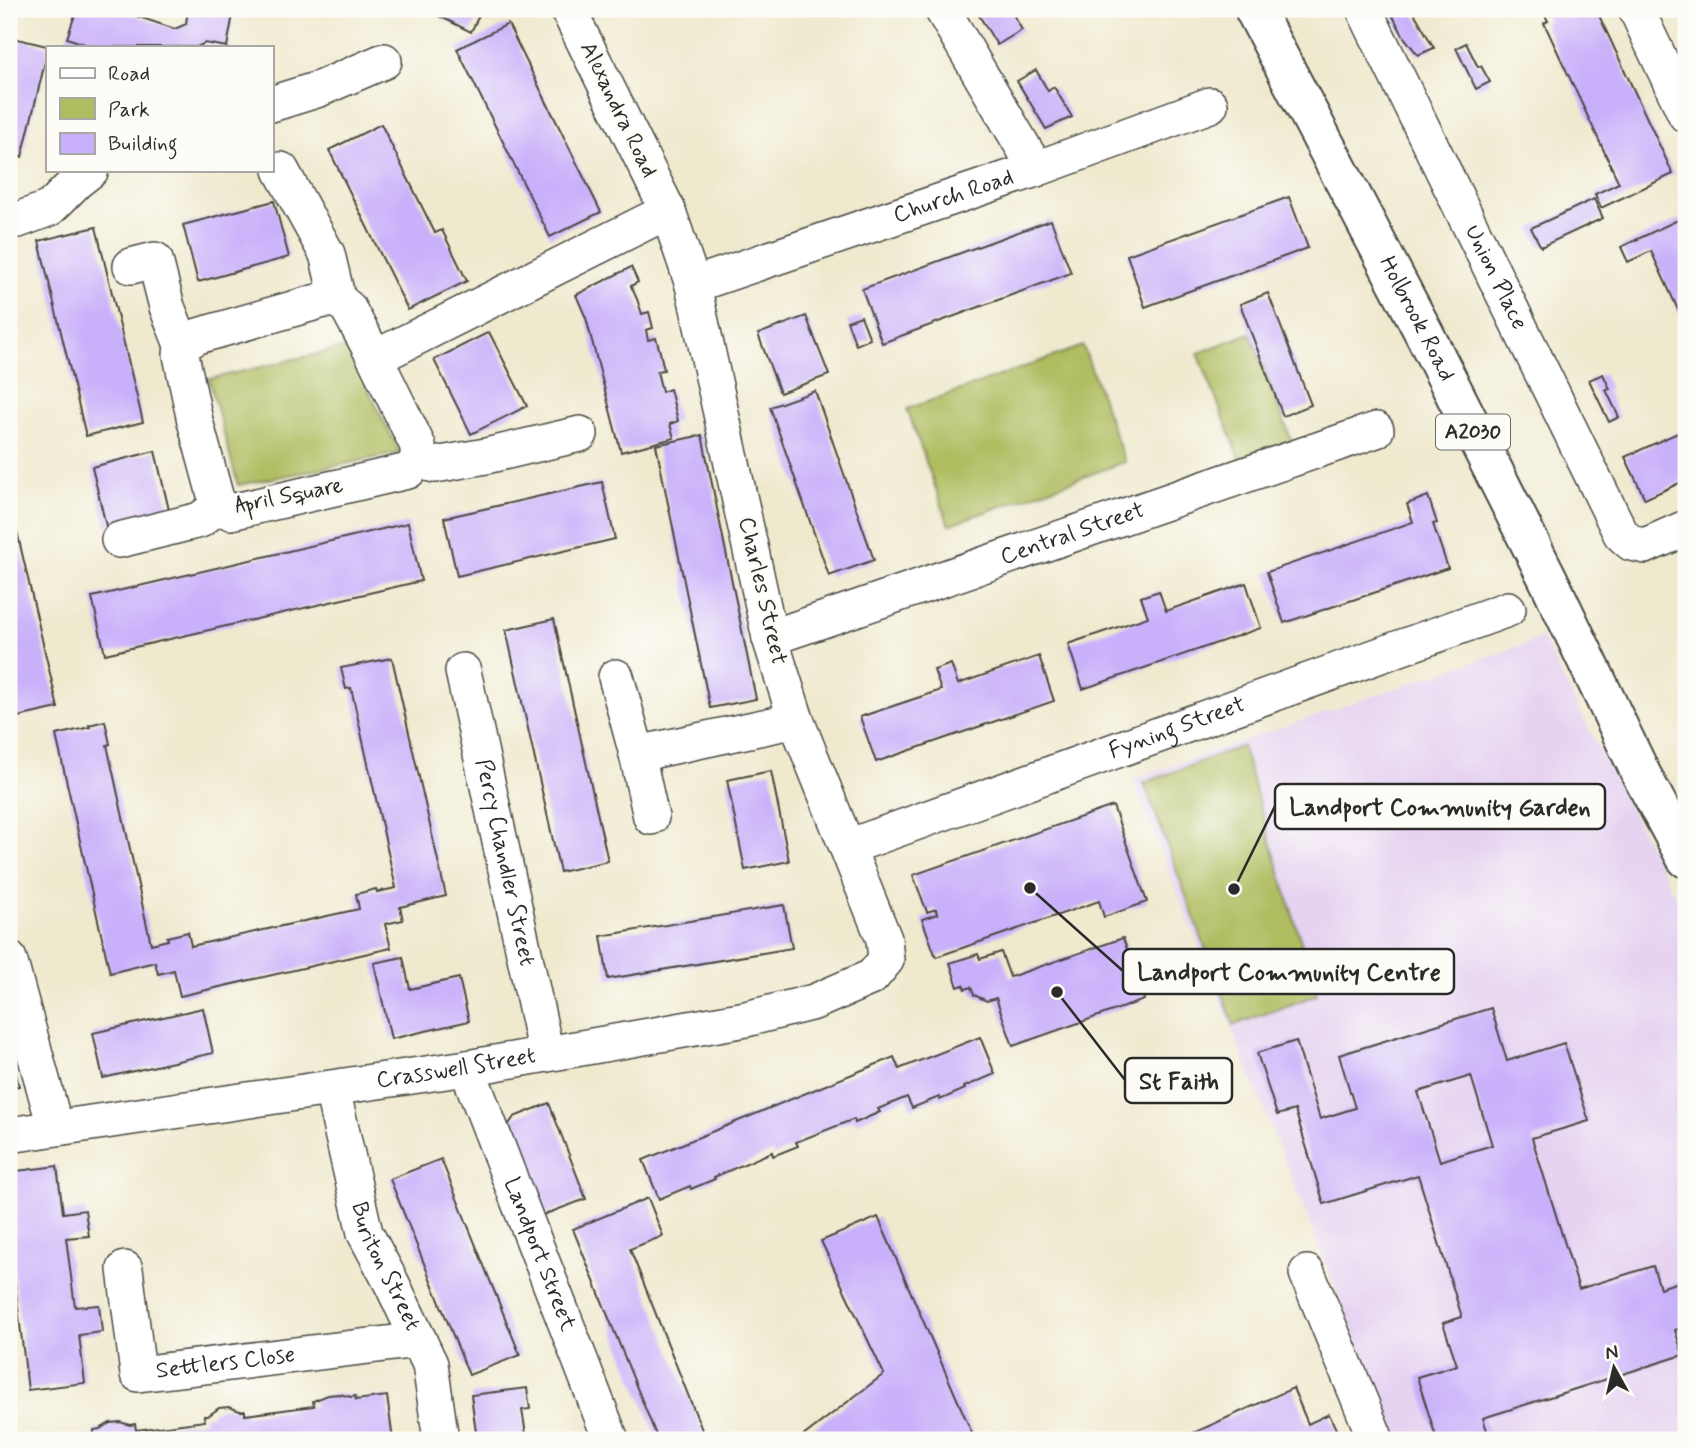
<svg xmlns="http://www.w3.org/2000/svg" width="1695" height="1449" viewBox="0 0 1695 1449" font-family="Mynerve,sans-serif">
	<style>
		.built { fill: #e5d3f1 }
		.green { fill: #afbc5f; stroke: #6d7445; stroke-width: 2 }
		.building { fill: #c9b0fa; fill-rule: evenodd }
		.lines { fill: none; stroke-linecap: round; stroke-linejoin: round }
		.minor-casing { stroke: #484843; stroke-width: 38 }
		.primary-casing { stroke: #484843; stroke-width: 42 }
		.minor { stroke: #fff; stroke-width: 35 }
		.primary { stroke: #fff; stroke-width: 38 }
		.labels { text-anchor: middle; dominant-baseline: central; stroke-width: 6; stroke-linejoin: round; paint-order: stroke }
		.shield { fill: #fdfcf7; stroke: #6a6a68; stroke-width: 2 }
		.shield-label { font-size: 21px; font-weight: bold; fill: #2b2b2b }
		.street-label { font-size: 23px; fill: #2b2b2b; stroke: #fdfcf7 }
		.leader { fill: none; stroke: #2b2b2b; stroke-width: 2.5 }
		.callout-dot { fill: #2b2b2b; stroke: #fdfcf7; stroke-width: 2.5 }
		.callout { fill: #fdfcf7; stroke: #2b2b2b; stroke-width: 2.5 }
		.callout-label { font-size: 24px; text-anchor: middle; font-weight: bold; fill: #2b2b2b }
	</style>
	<rect width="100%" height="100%" fill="#fdfcf7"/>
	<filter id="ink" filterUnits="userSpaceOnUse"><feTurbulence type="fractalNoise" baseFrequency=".0143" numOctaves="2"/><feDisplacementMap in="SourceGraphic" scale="14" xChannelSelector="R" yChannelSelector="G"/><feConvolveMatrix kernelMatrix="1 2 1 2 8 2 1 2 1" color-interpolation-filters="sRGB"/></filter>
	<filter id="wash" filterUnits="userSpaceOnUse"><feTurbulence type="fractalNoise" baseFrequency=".00686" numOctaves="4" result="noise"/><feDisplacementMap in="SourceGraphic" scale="28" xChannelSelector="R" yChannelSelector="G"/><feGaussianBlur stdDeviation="1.57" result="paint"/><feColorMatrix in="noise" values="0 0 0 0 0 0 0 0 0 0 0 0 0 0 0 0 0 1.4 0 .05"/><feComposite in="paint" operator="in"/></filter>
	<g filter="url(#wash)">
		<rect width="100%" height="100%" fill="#efe9ce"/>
		<path class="built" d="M1542,638L1686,917V1440H1399L1371,1377L1132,779Z"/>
		<g class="green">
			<path d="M1250,333L1293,444L1242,464L1198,353Z"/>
			<path d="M1083,346L1125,462L949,525L907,409Z"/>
			<path d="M347,347L400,453L238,485L209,379Z"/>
			<path d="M1242,746L1317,995L1234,1025L1144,783Z"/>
		</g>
		<g id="blocks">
			<g class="building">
				<path d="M77,9H115L175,29L186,24L188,9H234L227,47L205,43L197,47H93L67,38Z"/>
				<path d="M425,9H482L471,32Z"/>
				<path d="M982,9H1010L1022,30L997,45L977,12Z"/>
				<path d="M1389,9H1412L1434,48L1418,55L1404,37Z"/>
				<path d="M1542,9H1596L1673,174L1601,208L1595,194L1619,183L1544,23L1548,21Z"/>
				<path d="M508,24L601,212L550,237L457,49Z"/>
				<path d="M9,37L47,46V54L22,157L9,154Z"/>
				<path d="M1466,43L1478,67L1481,66L1490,82L1476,89L1456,48Z"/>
				<path d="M1036,70L1048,91L1054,87L1072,117L1046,129L1017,81Z"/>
				<path d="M381,124L435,233L442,230L467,281L408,310L329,150Z"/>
				<path d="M1289,197L1308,248L1145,307L1127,255Z"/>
				<path d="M1594,199L1603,218L1541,247L1531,228Z"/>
				<path d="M274,201L289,257L198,282L183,225Z"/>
				<path d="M1686,216V327L1651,251L1628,262L1621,247Z"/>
				<path d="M1051,220L1071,273L882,343L862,289Z"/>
				<path d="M96,227L143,422L86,436L39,241Z"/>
				<path d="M631,267L638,282L631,286L637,299L642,314L649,312L653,328L646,330L648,340L656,338L660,352L664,370L657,371L662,392L670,389L678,421L670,424L674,438L621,452L586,318L576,295Z"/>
				<path d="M1268,293L1311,405L1283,416L1240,304Z"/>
				<path d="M806,316L829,375L780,393L758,334Z"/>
				<path d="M861,316L870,339L856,345L847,321Z"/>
				<path d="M489,332L527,406L471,434L434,360Z"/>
				<path d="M1603,374L1610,389L1606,390L1619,417L1609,422L1589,380Z"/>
				<path d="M815,391L874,560L829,576L770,407Z"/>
				<path d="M1686,429V480L1645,499L1625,457Z"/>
				<path d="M702,435L756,699L710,708L656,445Z"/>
				<path d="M155,451L169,510L106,526L92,467Z"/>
				<path d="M602,482L615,539L457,576L444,518Z"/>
				<path d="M1428,496L1437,523L1433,524L1448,568L1284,623L1267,572L1413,522L1407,504Z"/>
				<path d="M9,497L58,708L9,719Z"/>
				<path d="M408,523L421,581L105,654L92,597Z"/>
				<path d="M1246,583L1261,628L1083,689L1068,644L1148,617L1141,597L1159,591L1166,611Z"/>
				<path d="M554,619L608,861L560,872L506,630Z"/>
				<path d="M1039,656L1054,701L876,762L860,717L941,690L934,670L951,664L958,684Z"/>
				<path d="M392,658L446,896L400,907L403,920L385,924L391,948L180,996L174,970L158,974L155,962L110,973L56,735L90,727L89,725L105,721L110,744L107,745L151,944L168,940L167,937L188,932L191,946L359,909L356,894L376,889L377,892L396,888L351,688L346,689L341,668Z"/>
				<path d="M771,771L789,861L745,870L727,780Z"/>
				<path d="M1113,806L1147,902L1104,917L1099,901L936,957L922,919L937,914L936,909L927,912L913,875Z"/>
				<path d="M784,905L792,948L608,979L601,936Z"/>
				<path d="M1123,938L1144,1000L1013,1046L996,998L987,1001L974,995L971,987L965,989L963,985L958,987L950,963L978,954L980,959L1001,952L1010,977Z"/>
				<path d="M403,957L410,989L459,978L469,1021L391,1039L374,963Z"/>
				<path d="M203,1008L213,1053L103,1078L93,1033Z"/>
				<path d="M1491,1008L1507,1061L1564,1043L1589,1121L1532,1138L1579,1289L1653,1266L1660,1288L1679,1282L1686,1307V1326L1675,1330L1683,1355L1483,1418L1490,1440H1437L1417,1377L1457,1365L1443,1323L1462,1317L1418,1175L1324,1204L1295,1110L1277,1115L1257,1053L1296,1041L1320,1119L1355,1108L1339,1055ZM1471,1076L1492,1145L1440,1161L1418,1092Z"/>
				<path d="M980,1037L995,1074L964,1087L965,1089L940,1100L939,1097L912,1108L907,1097L878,1109L880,1112L855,1123L854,1119L796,1142L798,1146L773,1156L772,1152L714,1177L715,1179L691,1189L690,1186L659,1199L643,1160L894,1057L899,1069Z"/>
				<path d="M9,1049L19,1086L9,1088Z"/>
				<path d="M549,1103L586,1199L543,1215L534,1192L533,1193L507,1127L514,1117Z"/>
				<path d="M441,1159L520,1355L469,1375L390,1179Z"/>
				<path d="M57,1166L63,1213L85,1210L89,1236L66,1238L75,1307L99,1305L102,1332L79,1335L85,1383L28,1390L9,1234V1172Z"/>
				<path d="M648,1198L663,1236L630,1249L706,1440H658L573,1229Z"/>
				<path d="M878,1217L975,1440H798L884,1374L821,1241Z"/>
				<path d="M527,1388L530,1409L522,1410L527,1440H477L471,1395Z"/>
				<path d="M1293,1388L1308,1424L1329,1414L1341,1440H1307L1306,1438L1301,1440H1178Z"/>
				<path d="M339,1394L351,1397L355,1396L356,1400L387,1396L393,1440H70V1439L94,1435V1430L100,1429L110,1423L120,1422L130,1425L135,1424L136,1430L205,1421L204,1416H208L219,1408L229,1407L240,1411H245V1415L314,1406L313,1401L328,1395Z"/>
			</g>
		</g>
	</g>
	<g filter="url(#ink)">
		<use href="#blocks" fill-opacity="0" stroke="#484843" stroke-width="2"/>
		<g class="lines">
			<g class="minor-casing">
				<g id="minor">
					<path d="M942,9L1036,169"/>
					<path id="s1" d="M1364,9L1621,534L1631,543L1645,546L1686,528"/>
					<path d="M1636,9L1686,115"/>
					<path d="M271,104L319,89L384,61"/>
					<path d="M281,170L327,254L338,300L348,308L375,358L418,446V461L408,471L231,512L218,506L195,421L181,355L182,345L198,336L324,300H338"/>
					<path d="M9,221L18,220L50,208L77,181L91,170"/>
					<path d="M131,266L155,260L167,307L182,345"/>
					<path id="s2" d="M693,285L1036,169L1210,105"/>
					<path d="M375,358L668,211"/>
					<path d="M418,461L435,465L486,456L580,434"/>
					<path d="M119,540L200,520L218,506"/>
					<path id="s3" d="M770,638L1376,430"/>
					<path id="s4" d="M463,671L546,1054"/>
					<path d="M616,677L637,754L651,817"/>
					<path d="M637,754L796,720"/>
					<path id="s5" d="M848,847L1508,609"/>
					<path d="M9,959L55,1127"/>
					<path id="s6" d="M467,1068L611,1440"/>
					<path id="s7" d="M332,1089L365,1233L392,1284L430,1364L441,1440"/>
					<path id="s8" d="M9,1135L467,1068L746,1019L814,1002L872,977L886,960L884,939L796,720L770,638L693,285L668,211L568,9"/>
					<path id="s9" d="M125,1269L138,1374L419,1340"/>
					<path d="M1307,1273L1376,1440"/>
				</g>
			</g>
			<g class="primary-casing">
				<g id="primary">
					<path id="s10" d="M1254,9L1424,333L1549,581L1641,774L1686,858"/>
				</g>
			</g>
			<use href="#minor" class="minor"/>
			<use href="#primary" class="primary"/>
		</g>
	</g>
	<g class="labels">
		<rect class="shield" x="1436" y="414.5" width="74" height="35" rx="5"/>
		<g class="shield-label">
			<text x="1473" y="432">A2030</text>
		</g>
		<g class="street-label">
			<text transform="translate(618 110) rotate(64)">Alexandra Road</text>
			<text stroke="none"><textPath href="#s2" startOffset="275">Church Road</textPath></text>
			<text stroke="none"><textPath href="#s1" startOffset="299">Union Place</textPath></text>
			<text stroke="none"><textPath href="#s10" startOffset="350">Holbrook Road</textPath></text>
			<text transform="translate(289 496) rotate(-11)">April Square</text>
			<text stroke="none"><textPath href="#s3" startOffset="320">Central Street</textPath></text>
			<text transform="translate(762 591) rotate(77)">Charles Street</text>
			<text stroke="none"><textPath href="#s5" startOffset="350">Fyning Street</textPath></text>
			<text stroke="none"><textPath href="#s4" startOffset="196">Percy Chandler Street</textPath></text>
			<text stroke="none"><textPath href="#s8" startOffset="452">Crasswell Street</textPath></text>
			<text stroke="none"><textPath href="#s6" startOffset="200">Landport Street</textPath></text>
			<text stroke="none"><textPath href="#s7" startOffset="186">Buriton Street</textPath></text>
			<text stroke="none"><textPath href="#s9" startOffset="194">Settlers Close</textPath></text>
		</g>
	</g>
	<path class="leader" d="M1234 889L1275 806M1030 888L1123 971M1057 992L1125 1080"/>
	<g class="callout-dot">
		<circle cx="1234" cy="889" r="7"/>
		<circle cx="1030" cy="888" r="7"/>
		<circle cx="1057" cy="992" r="7"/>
	</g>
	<g class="callout">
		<rect x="1275" y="784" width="330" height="45" rx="7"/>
		<rect x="1123" y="949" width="331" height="45" rx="7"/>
		<rect x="1125" y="1058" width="107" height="45" rx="7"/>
	</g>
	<g class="callout-label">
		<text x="1440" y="815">Landport Community Garden</text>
		<text x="1289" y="980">Landport Community Centre</text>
		<text x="1179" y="1089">St Faith</text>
	</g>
	<rect width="1695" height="1449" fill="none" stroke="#fdfcf7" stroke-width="35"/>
	<rect x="46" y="46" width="228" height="126" fill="#fdfcf7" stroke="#a9a8a5" stroke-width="2"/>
	<rect x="60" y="68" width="35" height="10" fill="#ffffff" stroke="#a9a8a5" stroke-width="2"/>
	<text x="108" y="80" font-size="21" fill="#2b2b2b">Road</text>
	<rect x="60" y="98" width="35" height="21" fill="#afbc5f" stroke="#a9a8a5" stroke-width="2"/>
	<text x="108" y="116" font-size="21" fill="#2b2b2b">Park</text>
	<rect x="60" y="133" width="35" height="21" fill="#c9b0fa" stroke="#a9a8a5" stroke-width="2"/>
	<text x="108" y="150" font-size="21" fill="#2b2b2b">Building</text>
	<g transform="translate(1614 1368) rotate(352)" stroke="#fdfcf7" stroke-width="5" paint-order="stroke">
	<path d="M0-5L12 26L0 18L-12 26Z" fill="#2b2b2b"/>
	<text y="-10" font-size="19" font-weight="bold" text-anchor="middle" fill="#2b2b2b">N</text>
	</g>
</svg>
